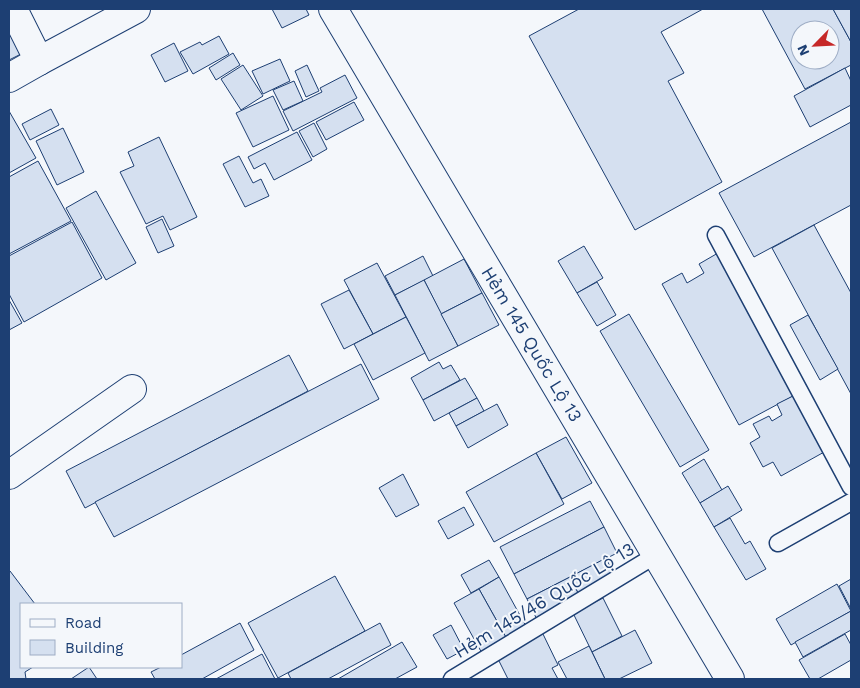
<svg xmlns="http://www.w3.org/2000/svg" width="860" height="688" viewBox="0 0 860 688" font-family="'Work Sans',sans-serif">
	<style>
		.building { fill: #d5e0f0; stroke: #1d3f73; fill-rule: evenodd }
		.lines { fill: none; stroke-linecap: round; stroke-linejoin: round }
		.service-casing { stroke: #1d3f73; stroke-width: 19 }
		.minor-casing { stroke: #1d3f73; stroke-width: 30 }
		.service { stroke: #f4f7fb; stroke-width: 16 }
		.minor { stroke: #f4f7fb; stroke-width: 28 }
		.labels { text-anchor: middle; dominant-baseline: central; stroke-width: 4; stroke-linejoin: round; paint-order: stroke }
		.street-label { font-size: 18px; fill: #1d3f73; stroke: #f4f7fb }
	</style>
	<rect width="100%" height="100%" fill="#f4f7fb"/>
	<g class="building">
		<path d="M272,9H306L309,15L282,28Z"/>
		<path d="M579,9H703L661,32L684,73L668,81L722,182L635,230L529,36Z"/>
		<path d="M762,9H833L851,42V65L805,89ZM800,30H830V60H800Z"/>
		<path d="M833,9H851V42Z"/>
		<path d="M9,25L23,53L9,60Z"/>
		<path d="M219,36L229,54L193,74L180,52L200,42L202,45Z"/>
		<path d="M174,43L188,71L165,82L151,55Z"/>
		<path d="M233,53L240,65L216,80L209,68Z"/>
		<path d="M280,59L290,81L263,94L252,71Z"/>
		<path d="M243,65L263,96L241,110L221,79Z"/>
		<path d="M307,65L319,91L306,97L295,71Z"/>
		<path d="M845,68L851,81V105L810,127L794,96Z"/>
		<path d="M345,75L357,98L293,131L283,111L322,92L320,88Z"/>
		<path d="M294,81L303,101L283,110L273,90Z"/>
		<path d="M273,96L289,130L253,147L236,113Z"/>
		<path d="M354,102L364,120L326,140L316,122Z"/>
		<path d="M51,109L59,125L30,140L22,124Z"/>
		<path d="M9,111L36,158L9,173Z"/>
		<path d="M851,122V205L754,257L719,193Z"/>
		<path d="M314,123L327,149L313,157L299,131Z"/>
		<path d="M63,128L84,172L57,185L36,141Z"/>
		<path d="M297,132L312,160L274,180L265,163L254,169L248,157Z"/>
		<path d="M159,137L197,217L170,230L163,216L146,224L120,172L134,166L128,152Z"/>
		<path d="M239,156L253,183L261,179L269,196L245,207L223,164Z"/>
		<path d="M38,161L71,221L9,254V177Z"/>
		<path d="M96,191L136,263L106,280L66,208Z"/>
		<path d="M162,219L174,246L158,253L146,227Z"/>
		<path d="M72,222L102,278L24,322L9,294V256Z"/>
		<path d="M814,225L851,293V394L772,248Z"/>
		<path d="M584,246L603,278L577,293L558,261Z"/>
		<path d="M718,253L795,395L739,425L662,284L682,273L687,283L704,273L699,264Z"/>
		<path d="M423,256L433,276L395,295L385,276Z"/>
		<path d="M464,259L482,293L441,314L424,280Z"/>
		<path d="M377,263L406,317L373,334L344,280Z"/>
		<path d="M424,280L458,346L429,361L395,295Z"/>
		<path d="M597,282L616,315L597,326L577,293Z"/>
		<path d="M349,290L373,334L344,349L321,304Z"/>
		<path d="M482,293L499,325L458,346L441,314Z"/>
		<path d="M9,300L22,323L9,330Z"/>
		<path d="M629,314L709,450L680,467L600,331Z"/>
		<path d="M808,315L838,369L820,380L790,325Z"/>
		<path d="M406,317L425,353L373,380L354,344Z"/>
		<path d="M289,355L308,391L85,508L66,471Z"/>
		<path d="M439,362L443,369L451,365L460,380L423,400L411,378Z"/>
		<path d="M361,364L379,399L114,537L95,502Z"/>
		<path d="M465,378L477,398L434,421L423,400Z"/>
		<path d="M795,395L826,451L781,476L773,462L763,467L750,443L760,437L753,424L769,416L772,421L782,415L777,404Z"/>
		<path d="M477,398L484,411L456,426L449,413Z"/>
		<path d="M497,404L508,425L468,448L456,426Z"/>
		<path d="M566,437L592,483L562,499L536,453Z"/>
		<path d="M536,453L564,504L494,542L466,492Z"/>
		<path d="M704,459L722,490L700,503L682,473Z"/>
		<path d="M403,474L419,505L396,517L379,488Z"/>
		<path d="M728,486L742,510L714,527L700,503Z"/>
		<path d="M590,501L604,527L514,574L500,547Z"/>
		<path d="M464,507L474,525L448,539L438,521Z"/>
		<path d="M730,518L745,544L750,541L766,569L746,580L714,527Z"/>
		<path d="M604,527L617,553L527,599L514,574Z"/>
		<path d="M606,558L616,579L580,597L570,577Z"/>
		<path d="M489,560L499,577L471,593L461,575Z"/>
		<path d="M10,571L35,604H21V667H33L25,672L26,679H9V572Z"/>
		<path d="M335,576L365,631L278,678L248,623Z"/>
		<path d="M499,577L528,630L508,641L479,589Z"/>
		<path d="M570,577L580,597L540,626L527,599Z"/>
		<path d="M851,579V609L839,586Z"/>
		<path d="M837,584L851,611L791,645L776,619Z"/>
		<path d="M479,589L508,641L483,655L454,603Z"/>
		<path d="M603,598L622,636L592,652L573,613Z"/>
		<path d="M851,611V630L803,657L795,642Z"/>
		<path d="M240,623L254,650L202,679H155L151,672L161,667H181V655Z"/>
		<path d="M380,623L391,645L328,679H291L288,673Z"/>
		<path d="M451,625L464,650L447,659L433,635Z"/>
		<path d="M635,630L652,663L619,679H605L592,652Z"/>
		<path d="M542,632L558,665L552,668L558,679H508L496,655Z"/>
		<path d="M845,634L851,645V660L818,679H810L799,660Z"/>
		<path d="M402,642L417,667L395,679H338Z"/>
		<path d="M589,646L605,679H567L558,662Z"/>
		<path d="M262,654L275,679H216Z"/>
		<path d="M89,667L97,679H71Z"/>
	</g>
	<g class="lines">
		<g class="service-casing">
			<g id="service">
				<path d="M716,235L851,487"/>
				<path d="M778,543L851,502"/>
				<path d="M452,679L656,555"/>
			</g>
		</g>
		<g class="minor-casing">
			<g id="minor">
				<path d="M13,9L39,61L136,9"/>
				<path d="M333,9L730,679"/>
				<path d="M9,78L39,61"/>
				<path d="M9,475L132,389"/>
			</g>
		</g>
		<use href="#service" class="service"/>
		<use href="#minor" class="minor"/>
	</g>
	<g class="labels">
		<g class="street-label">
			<text transform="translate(532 344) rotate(59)">Hẻm 145 Quốc Lộ 13</text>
			<text transform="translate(544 600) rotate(-31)">Hẻm 145/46 Quốc Lộ 13</text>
		</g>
	</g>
	<rect width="860" height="688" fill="none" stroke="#1d3f73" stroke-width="20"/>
	<rect x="20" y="603" width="162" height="65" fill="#f4f7fb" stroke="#9eadc5"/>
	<rect x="30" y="619" width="25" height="8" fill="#f4f7fb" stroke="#9eadc5"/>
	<text x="65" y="628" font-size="15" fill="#1d3f73">Road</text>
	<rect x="30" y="640" width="25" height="15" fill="#d5e0f0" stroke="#9eadc5"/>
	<text x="65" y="653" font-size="15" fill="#1d3f73">Building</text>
	<g transform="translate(815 45) rotate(246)"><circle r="24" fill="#f4f7fb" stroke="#9eadc5"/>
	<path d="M0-4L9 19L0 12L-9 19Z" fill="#c62828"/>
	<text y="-8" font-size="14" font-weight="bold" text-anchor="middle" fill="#1d3f73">N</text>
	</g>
</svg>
